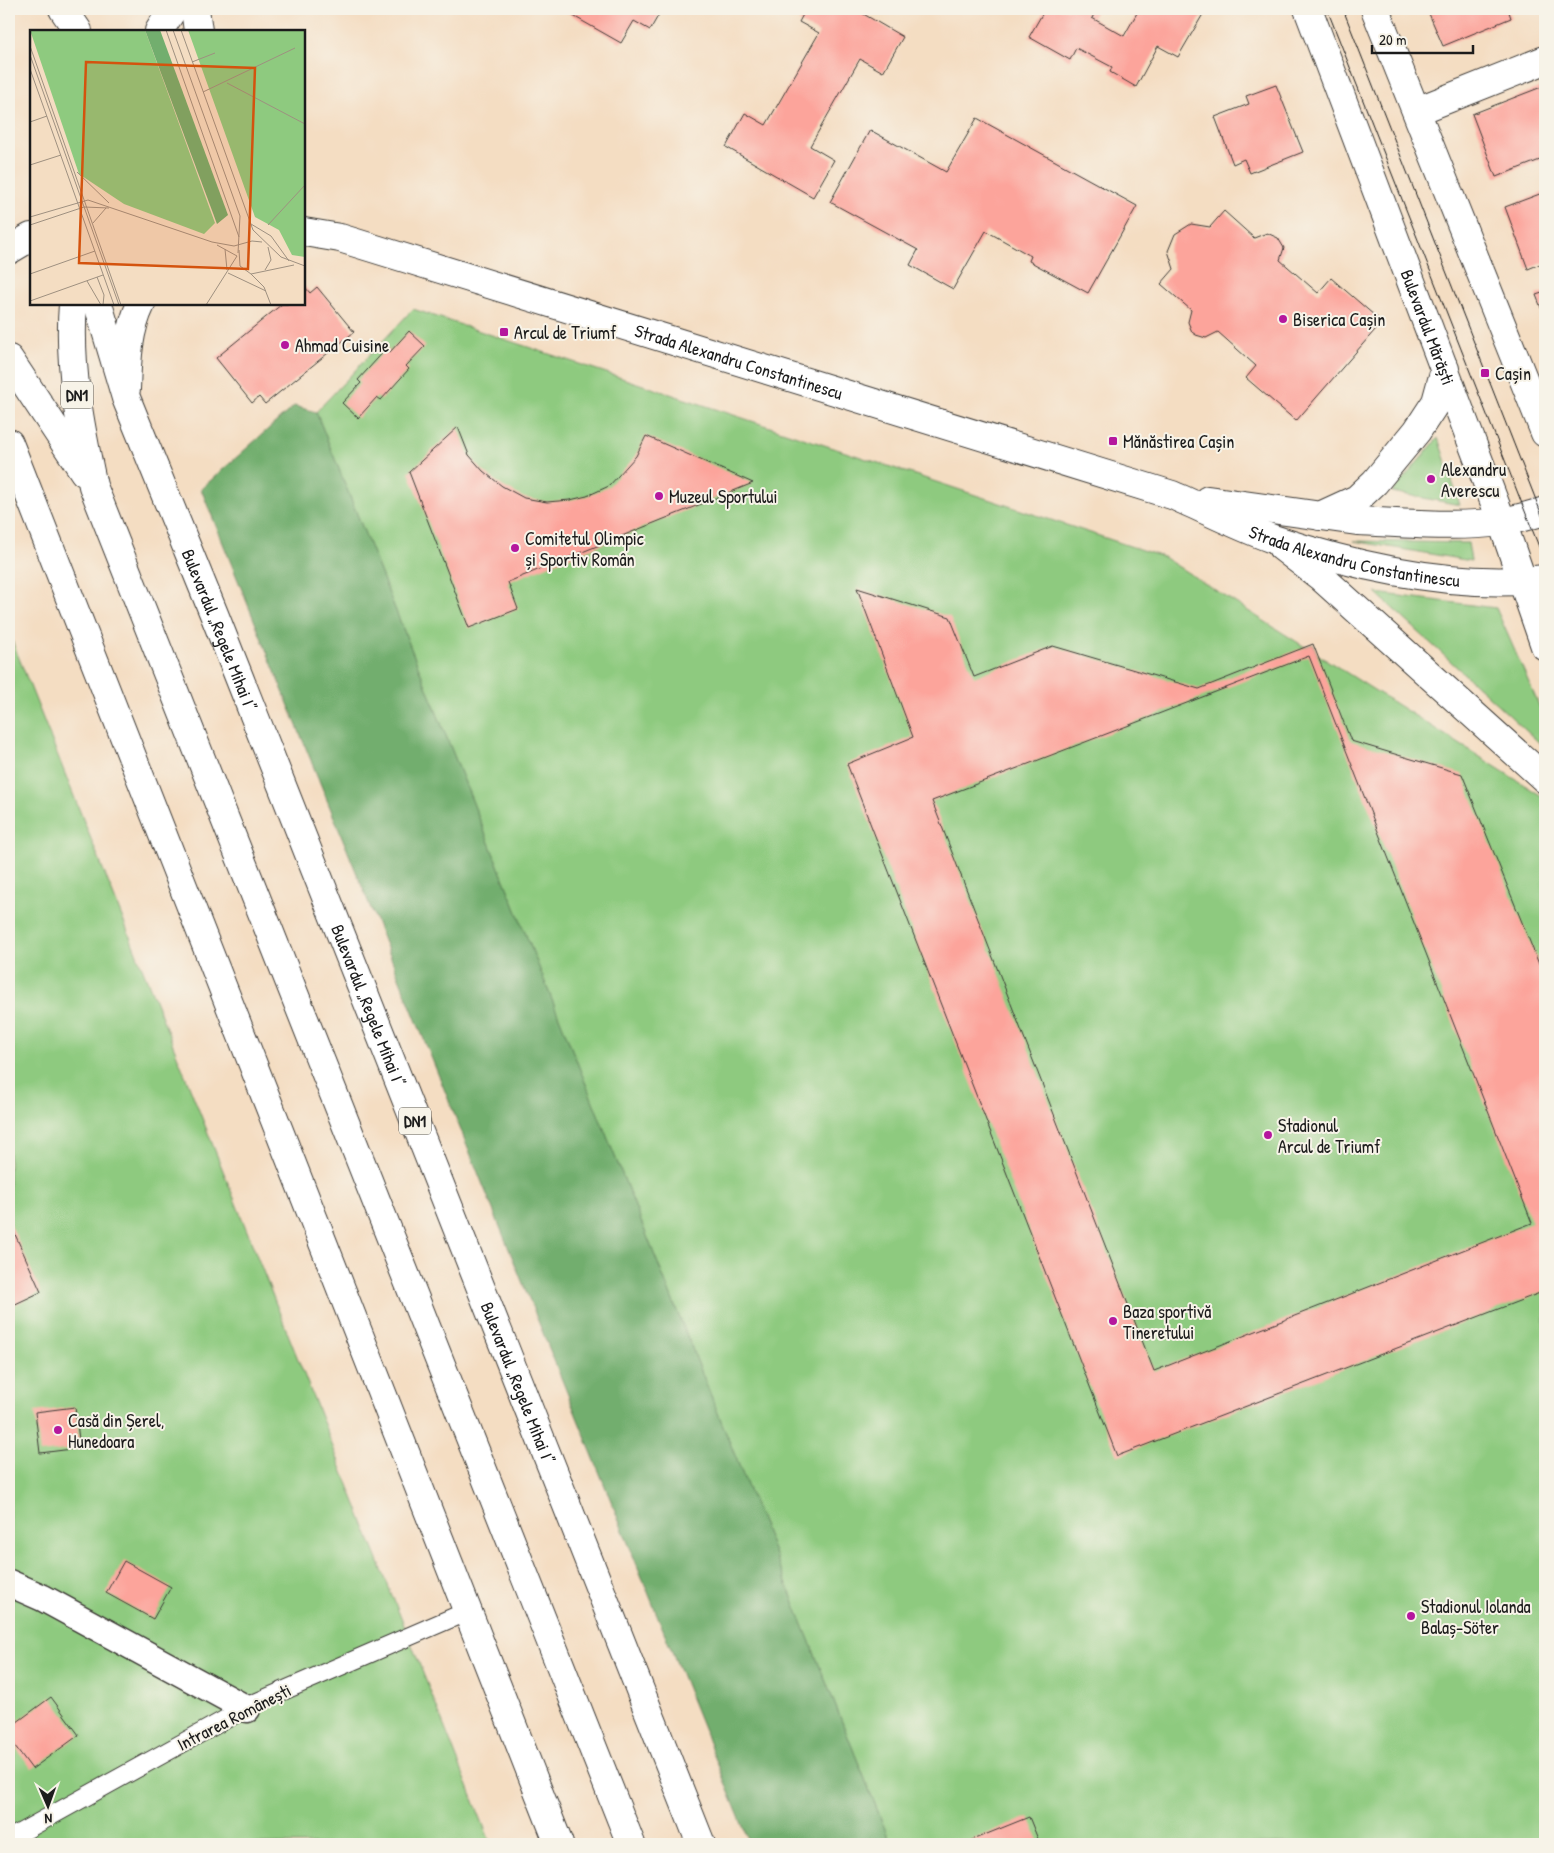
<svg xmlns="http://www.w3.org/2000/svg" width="1554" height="1853" viewBox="0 0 1554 1853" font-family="'Patrick Hand',sans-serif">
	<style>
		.green { fill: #8eca7f; stroke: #55734e }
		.forest { fill: #72ae6e; stroke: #476545 }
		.building { fill: #fca49b; fill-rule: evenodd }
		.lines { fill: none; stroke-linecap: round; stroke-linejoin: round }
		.service-casing { stroke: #3c3935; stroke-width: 20 }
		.pedestrian-casing { stroke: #3c3935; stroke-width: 29 }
		.minor-casing { stroke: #3c3935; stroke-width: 30 }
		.secondary-casing { stroke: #3c3935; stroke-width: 30 }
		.primary-casing { stroke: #3c3935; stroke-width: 30 }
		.service { stroke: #fff; stroke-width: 18 }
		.pedestrian { stroke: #fff; stroke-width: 26 }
		.minor { stroke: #fff; stroke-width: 28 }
		.secondary { stroke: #fff; stroke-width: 28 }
		.primary { stroke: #fff; stroke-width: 28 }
		.tram { stroke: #1c1c1c; stroke-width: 1 }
		.poi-dot { fill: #b5179e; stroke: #f7f3e8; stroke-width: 2 }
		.labels { text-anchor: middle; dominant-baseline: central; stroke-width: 4; stroke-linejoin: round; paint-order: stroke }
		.shield { fill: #f7f3e8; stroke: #5e5c59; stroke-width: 1 }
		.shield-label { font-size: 16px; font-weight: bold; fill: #1c1c1c }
		.poi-label { font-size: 18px; fill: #1c1c1c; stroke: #f7f3e8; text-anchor: start }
		.street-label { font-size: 18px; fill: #1c1c1c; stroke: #f7f3e8 }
		.inset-road { fill: none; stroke: #9e9080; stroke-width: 1 }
		.view { fill: #d4530e; fill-opacity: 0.15; stroke: #d4530e; stroke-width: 2.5 }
		.inset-edge { fill: none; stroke: #1c1c1c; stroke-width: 2.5 }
	</style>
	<rect width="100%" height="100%" fill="#f7f3e8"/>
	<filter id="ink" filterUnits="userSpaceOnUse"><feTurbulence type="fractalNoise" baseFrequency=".02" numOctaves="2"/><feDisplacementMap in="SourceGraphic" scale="10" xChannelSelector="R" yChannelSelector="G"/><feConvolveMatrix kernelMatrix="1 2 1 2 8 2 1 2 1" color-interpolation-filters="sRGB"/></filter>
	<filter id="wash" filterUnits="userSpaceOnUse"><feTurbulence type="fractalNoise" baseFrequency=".0096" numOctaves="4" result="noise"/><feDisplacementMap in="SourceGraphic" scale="20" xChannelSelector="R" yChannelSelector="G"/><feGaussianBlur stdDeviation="1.12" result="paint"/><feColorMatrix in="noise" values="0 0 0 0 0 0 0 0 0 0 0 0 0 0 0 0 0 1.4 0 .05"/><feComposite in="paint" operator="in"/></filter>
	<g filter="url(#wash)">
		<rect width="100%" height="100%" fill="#f4ddc2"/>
		<g class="green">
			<path d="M413,309L1163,557L1305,647L1313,644L1317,654L1545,798V1844H891L316,412Z"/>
			<path d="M1438,438L1460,505L1392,492Z"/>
			<path d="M1354,541L1468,543L1471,561Z"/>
			<path d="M1376,593L1496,608L1545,719V748Z"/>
			<path d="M9,633L491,1844H9Z"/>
		</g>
		<path class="forest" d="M294,406L316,412L891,1844H750L201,489Z"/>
		<g id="blocks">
			<g class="building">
				<path d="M561,9H662L650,30L634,21L621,43Z"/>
				<path d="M806,9H862L860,12L903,37L883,72L860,59L810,146L834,160L813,197L726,147L745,113L766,125L819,33L799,22Z"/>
				<path d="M1045,9H1097L1092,18L1124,36L1137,13L1136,9H1206L1178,57L1158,46L1136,87L1110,72L1112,67L1076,48L1070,60L1029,37Z"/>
				<path d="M1427,9H1508L1511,18L1443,46Z"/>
				<path d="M1276,85L1303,152L1250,173L1244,159L1233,164L1215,117L1249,104L1246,96Z"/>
				<path d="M1544,86L1545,158L1496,177L1472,114Z"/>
				<path d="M977,118L1137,206L1088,293L1029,261L1031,256L986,231L953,289L910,265L918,250L830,202L870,130L946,172Z"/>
				<path d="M1545,192V262L1528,269L1505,207Z"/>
				<path d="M1224,211L1254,238L1267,233L1278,238L1284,248L1280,260L1318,293L1331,278L1382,322L1296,421L1246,378L1256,366L1218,332L1206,338L1196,335L1192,332L1188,322L1191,310L1161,284L1174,269L1168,251L1175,234L1191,224L1210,227Z"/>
				<path d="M304,286L310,293L317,287L354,332L265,404L259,397L252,403L216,358L282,304H304Z"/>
				<path d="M1545,292V318L1536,295Z"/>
				<path d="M409,331L425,346L406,366L409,369L381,400L377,397L358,418L342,403L361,383L358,380L387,348L390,352Z"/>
				<path d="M458,427L469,455L483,471L502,486L524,498L547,502L570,500L587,496L609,486L636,456L646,436L753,483L508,582L518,609L469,628L409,472Z"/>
				<path d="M857,588L950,617L974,677L1053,646L1199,689L1313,644L1351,741L1462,774L1545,979V1291L1117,1456L847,764L913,737ZM1309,656L1532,1223L1154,1371L932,801Z"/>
				<path d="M9,1221L41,1292L9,1307Z"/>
				<path d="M75,1407L80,1448L40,1453L35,1412Z"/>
				<path d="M124,1561L171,1587L153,1619L106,1593Z"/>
				<path d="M51,1697L79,1735L32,1769L9,1738V1728Z"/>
				<path d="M1029,1817L1040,1844H962Z"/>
			</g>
		</g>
	</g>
	<g filter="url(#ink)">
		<use href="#blocks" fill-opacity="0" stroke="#3c3935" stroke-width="1"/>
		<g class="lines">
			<g class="service-casing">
				<path id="service" d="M9,1839L255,1703L468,1611"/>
			</g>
			<g class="pedestrian-casing">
				<path id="pedestrian" d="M9,1583L43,1598L247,1709"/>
			</g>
			<g class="minor-casing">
				<path id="minor" d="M1417,111L1545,60"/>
			</g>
			<g class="secondary-casing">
				<g id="secondary">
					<path d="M195,9L198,31"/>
					<path id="s1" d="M1308,9L1502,522L1545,646"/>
					<path d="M1375,9L1545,433"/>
					<path id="s2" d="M304,232L340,238L1172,495C1205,509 1239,527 1273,539C1357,567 1456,589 1545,579"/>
					<path d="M126,389C127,359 128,331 141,304"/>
					<path d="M1208,500L1357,521C1404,523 1454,528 1500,522C1515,520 1531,515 1545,511"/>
					<path d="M1320,516L1357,499L1375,482L1417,431L1436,402L1445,369"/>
					<path d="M1282,547L1322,578L1545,779"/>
				</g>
			</g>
			<g class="primary-casing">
				<g id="primary">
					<path d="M63,9L78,31"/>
					<path d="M159,31L173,9"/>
					<path d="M9,250L31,237"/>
					<path d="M73,304C68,365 80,426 93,486L631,1844"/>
					<path id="s3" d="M98,304L126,398L214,614L701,1844"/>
					<path d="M9,359L84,472"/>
					<path d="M9,443L559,1844"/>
				</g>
			</g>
			<use href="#service" class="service"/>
			<use href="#pedestrian" class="pedestrian"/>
			<use href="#minor" class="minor"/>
			<use href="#secondary" class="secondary"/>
			<use href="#primary" class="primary"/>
			<g class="tram">
				<path d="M1327,9L1545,562"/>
				<path d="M1343,9L1545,523"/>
			</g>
		</g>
	</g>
	<g class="poi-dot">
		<circle cx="1283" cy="319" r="5"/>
		<rect x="499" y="327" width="10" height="10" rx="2.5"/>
		<circle cx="285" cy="345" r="5"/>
		<rect x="1480" y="368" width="10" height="10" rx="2.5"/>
		<rect x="1108" y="436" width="10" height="10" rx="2.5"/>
		<circle cx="1431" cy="479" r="5"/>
		<circle cx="659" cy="496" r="5"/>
		<circle cx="515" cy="548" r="5"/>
		<circle cx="1268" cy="1135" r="5"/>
		<circle cx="1113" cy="1321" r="5"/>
		<circle cx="58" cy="1430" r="5"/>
		<circle cx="1411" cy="1616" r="5"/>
	</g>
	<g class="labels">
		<g class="shield">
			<rect x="61" y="381.5" width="32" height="27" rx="4"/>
			<rect x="399" y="1107.5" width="32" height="27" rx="4"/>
		</g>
		<g class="shield-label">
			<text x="77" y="395">DN1</text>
			<text x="415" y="1121">DN1</text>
		</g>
		<g class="poi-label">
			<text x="1293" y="319">Biserica Cașin</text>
			<text x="514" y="332">Arcul de Triumf</text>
			<text x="295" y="345">Ahmad Cuisine</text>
			<text x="1495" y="373">Cașin</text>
			<text x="1123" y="441">Mănăstirea Cașin</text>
			<text x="1441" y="469">Alexandru<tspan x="1441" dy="21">Averescu</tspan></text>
			<text x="669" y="496">Muzeul Sportului</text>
			<text x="525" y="538">Comitetul Olimpic<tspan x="525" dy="21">și Sportiv Român</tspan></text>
			<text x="1278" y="1125">Stadionul<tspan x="1278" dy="21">Arcul de Triumf</tspan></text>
			<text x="1123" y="1311">Baza sportivă<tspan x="1123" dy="21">Tineretului</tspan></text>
			<text x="68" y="1420">Casă din Șerel,<tspan x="68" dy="21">Hunedoara</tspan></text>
			<text x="1421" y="1606">Stadionul Iolanda<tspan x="1421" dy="21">Balaș-Söter</tspan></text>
		</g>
		<g class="street-label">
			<text stroke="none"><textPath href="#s1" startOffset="340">Bulevardul Mărăști</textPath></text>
			<text stroke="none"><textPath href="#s2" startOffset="454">Strada Alexandru Constantinescu</textPath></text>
			<text stroke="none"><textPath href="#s2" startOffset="1101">Strada Alexandru Constantinescu</textPath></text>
			<text stroke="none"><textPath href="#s3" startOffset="348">Bulevardul „Regele Mihai I”</textPath></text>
			<text stroke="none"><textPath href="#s3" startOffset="752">Bulevardul „Regele Mihai I”</textPath></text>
			<text stroke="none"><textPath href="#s3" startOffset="1158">Bulevardul „Regele Mihai I”</textPath></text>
			<text transform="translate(234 1717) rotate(-27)">Intrarea Românești</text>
		</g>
	</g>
	<g transform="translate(30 30)">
		<rect width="275" height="275" fill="#f4ddc2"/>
		<path d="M0,0H115L185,193L174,204L94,174L49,144ZM158,0H275V227L262,225L249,200L225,187Z" fill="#8eca7f"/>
		<path d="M115,0H130L198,185L187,194Z" fill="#72ae6e"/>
		<path class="inset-road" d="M136,0L209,207M143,0L210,186L208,223M151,0L223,200L251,227L275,236M0,16L91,275M0,25L89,275M162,32L185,23M0,39L84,275M197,53L275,94M173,62L265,18M0,92L17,86M0,135L31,125M47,142L79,173M0,187L58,170L182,212L204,216L222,211L232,212M63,193L76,178M221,194L241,206L259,231M0,195L54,177L79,178M238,195L275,155M187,215L207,226M195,219L197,240M209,220L210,236L221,244L264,235M235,240L241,230L238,217M198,243L236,261M0,244L65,221M221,244L234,257L241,275M67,247L74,265L73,275M57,251L71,275M0,271L73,245M176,275L207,226"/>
		<path class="view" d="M56,32L225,38L218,239L49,233Z"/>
		<rect width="275" height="275" class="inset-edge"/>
	</g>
	<rect width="1554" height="1853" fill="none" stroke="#f7f3e8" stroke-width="30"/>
	<g transform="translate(48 1806) rotate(178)" stroke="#f7f3e8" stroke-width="4" paint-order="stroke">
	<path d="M0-4L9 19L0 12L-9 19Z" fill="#1c1c1c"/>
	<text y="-8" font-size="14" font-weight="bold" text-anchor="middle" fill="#1c1c1c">N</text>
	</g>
	<path d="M1372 45v8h101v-8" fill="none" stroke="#1c1c1c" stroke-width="2.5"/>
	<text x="1379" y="45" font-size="15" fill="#1c1c1c" stroke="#f7f3e8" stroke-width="4" paint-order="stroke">20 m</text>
</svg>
